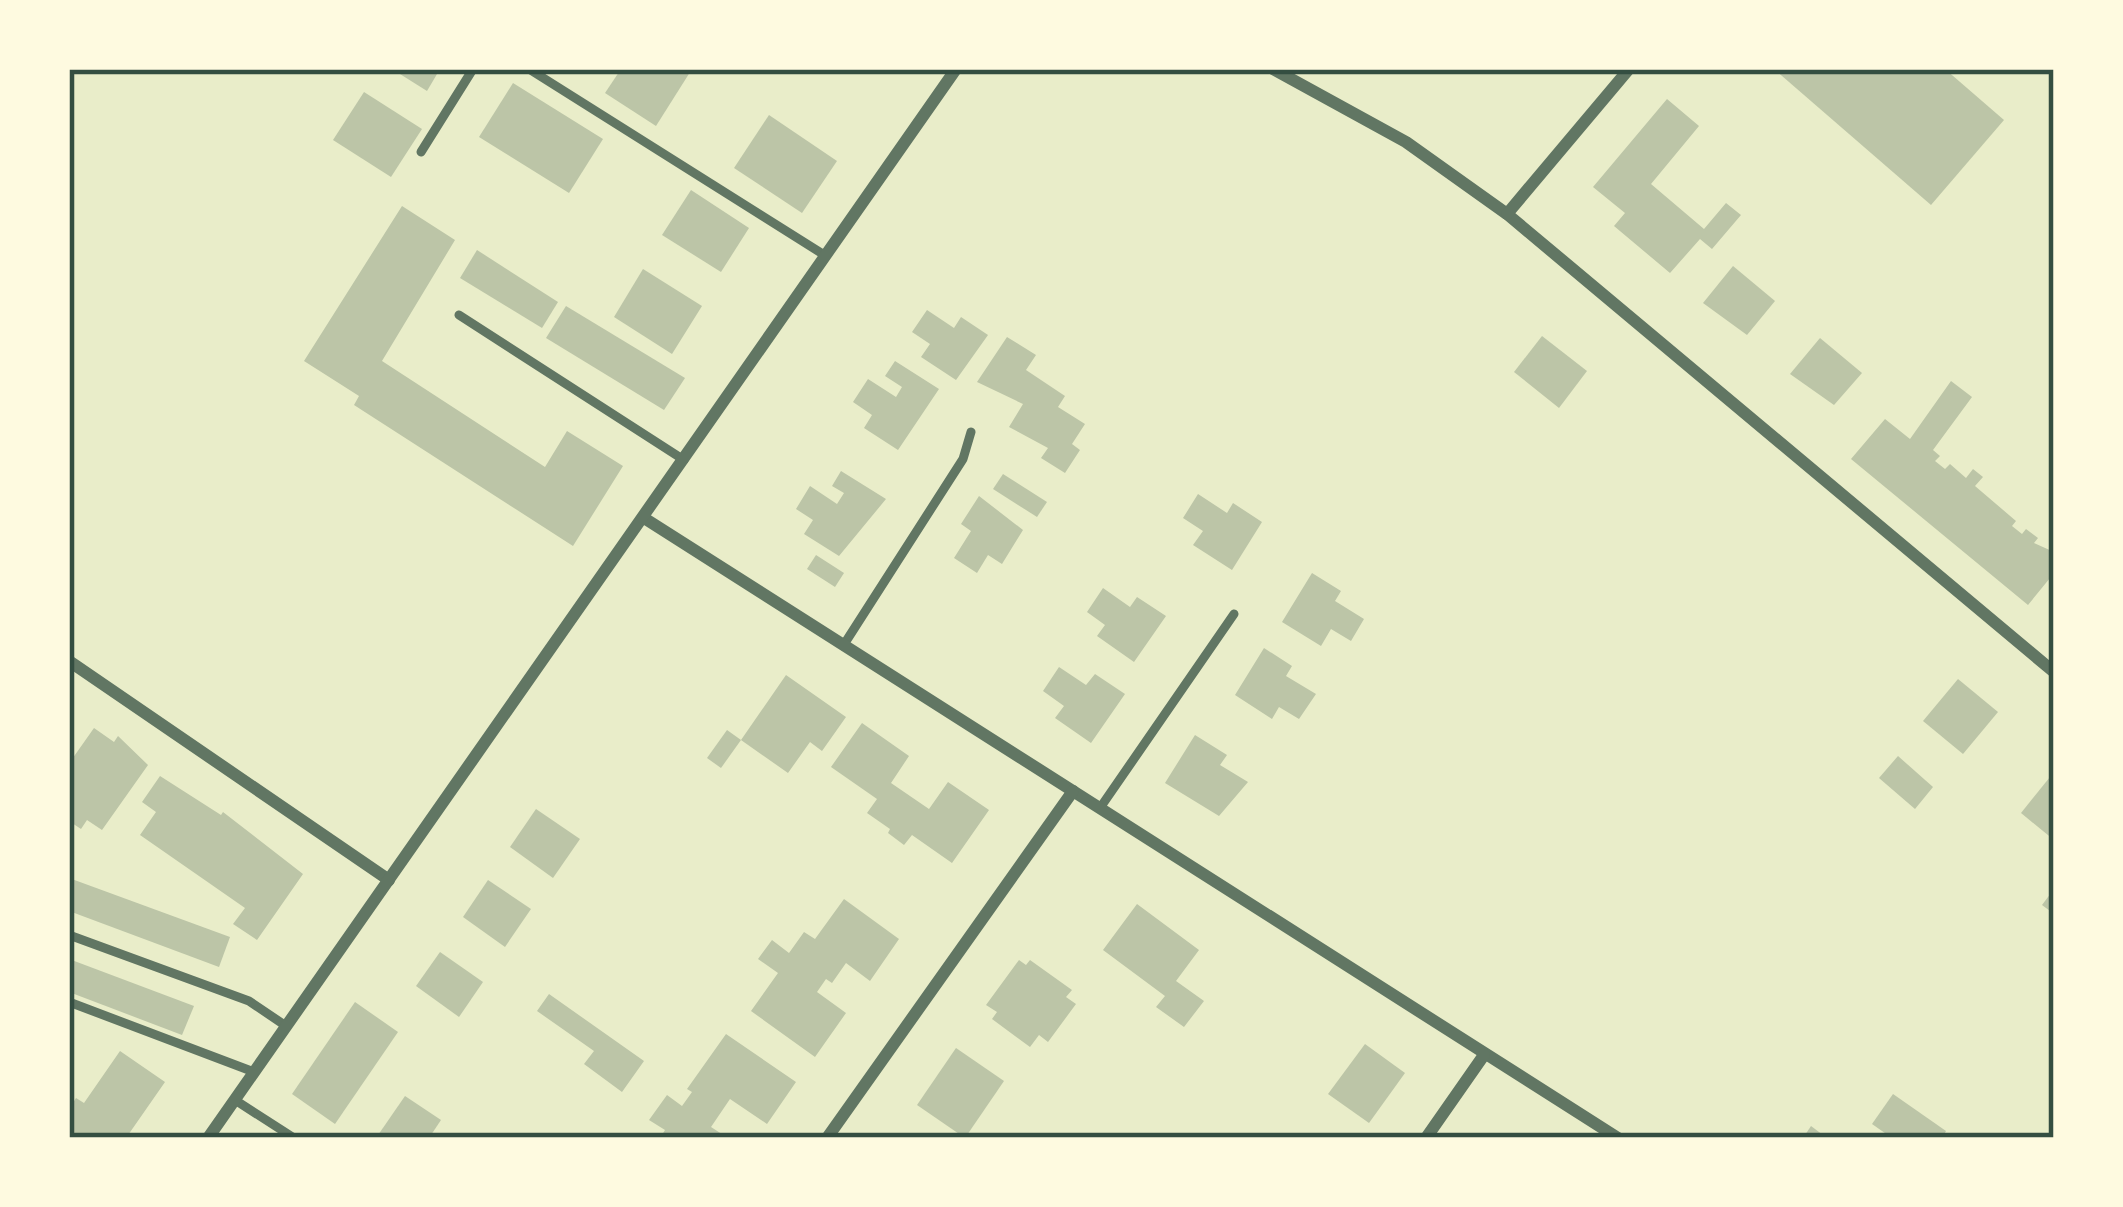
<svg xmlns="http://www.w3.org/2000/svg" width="2123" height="1207" viewBox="0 0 2123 1207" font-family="Barlow,sans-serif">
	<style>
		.building { fill: #bcc5a7 }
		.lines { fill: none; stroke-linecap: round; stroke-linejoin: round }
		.service { stroke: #617663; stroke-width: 9 }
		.minor { stroke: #617663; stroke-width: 12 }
		.neatline { fill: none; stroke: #344e41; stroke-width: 4.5 }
	</style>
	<rect width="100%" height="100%" fill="#e9edc9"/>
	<g class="building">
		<path d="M392,69H440L427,91Z"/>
		<path d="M621,69H692L656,126L605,93Z"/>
		<path d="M1774,69H1945L2004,120L1931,205Z"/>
		<path d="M513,83L603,139L569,193L479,137Z"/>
		<path d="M364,92L422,129L391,177L333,140Z"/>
		<path d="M1667,99L1699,126L1651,184L1704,229L1726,203L1741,215L1712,249L1700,239L1670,273L1614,226L1625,213L1593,187Z"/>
		<path d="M769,115L837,161L802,213L734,168Z"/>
		<path d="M691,190L749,228L721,272L662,235Z"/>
		<path d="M402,206L455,240L382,361L545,467L567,431L623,466L573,546L354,405L359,396L304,361Z"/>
		<path d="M477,250L558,302L542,328L460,278Z"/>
		<path d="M1733,266L1775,301L1747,335L1703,303Z"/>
		<path d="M643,269L702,306L672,354L614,317Z"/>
		<path d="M566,306L685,378L664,410L546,338Z"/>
		<path d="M927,310L954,328L961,317L988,335L956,380L921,357L930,344L912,332Z"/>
		<path d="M1542,336L1587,371L1559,408L1514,372Z"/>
		<path d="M1007,337L1036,355L1026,370L1065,396L1058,407L1085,424L1072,444L1080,450L1065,473L1041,458L1048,448L1009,427L1023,404L977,382Z"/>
		<path d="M1820,338L1862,373L1834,405L1790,374Z"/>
		<path d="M895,361L939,389L898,450L864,428L872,415L853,402L868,379L896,397L902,387L885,376Z"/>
		<path d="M1951,381L1972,397L1933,450L1940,456L1935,461L1945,469L1950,464L1966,478L1973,469L1983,477L1975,486L2016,521L2012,526L2022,534L2026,529L2038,538L2034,543L2054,552V581L2050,578L2028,605L1851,459L1885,419L1910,439Z"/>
		<path d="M841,471L886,499L839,556L804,534L813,520L796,509L810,486L837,504L844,493L832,486Z"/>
		<path d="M1003,474L1047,502L1037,517L993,489Z"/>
		<path d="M1198,494L1227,513L1233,503L1262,522L1232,570L1193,545L1203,531L1183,518Z"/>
		<path d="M979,496L1023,530L1002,564L988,555L977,573L954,558L971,531L961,524Z"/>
		<path d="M816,555L844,573L835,587L807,569Z"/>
		<path d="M1312,573L1341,591L1335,601L1364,619L1351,641L1331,629L1321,646L1282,622Z"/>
		<path d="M1103,588L1130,607L1137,597L1166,616L1134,662L1097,636L1105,625L1087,612Z"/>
		<path d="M1264,648L1292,666L1286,676L1316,694L1299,719L1279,707L1272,719L1235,695Z"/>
		<path d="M1059,667L1086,685L1095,674L1125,694L1091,743L1055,718L1064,706L1043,691Z"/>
		<path d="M786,675L846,717L822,751L810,742L788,773L741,740Z"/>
		<path d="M1958,679L1998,712L1963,754L1923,721Z"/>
		<path d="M862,723L909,756L891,783L929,809L948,782L989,810L952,863L912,835L904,845L888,833L890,829L867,813L877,799L831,767Z"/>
		<path d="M94,728L114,742L118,736L148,765L102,830L87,820L81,829L69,821L70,762Z"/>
		<path d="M727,730L741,740L721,768L707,758Z"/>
		<path d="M1195,735L1227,755L1220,765L1248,782L1219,816L1165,783Z"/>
		<path d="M1898,756L1933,787L1915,809L1879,778Z"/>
		<path d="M2054,772V840L2021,813Z"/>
		<path d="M160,776L221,815L223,812L303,874L257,940L233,924L245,908L140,835L156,812L142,802Z"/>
		<path d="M536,809L580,839L553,878L510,847Z"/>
		<path d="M69,878L230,937L219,967L69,911Z"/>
		<path d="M488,880L531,909L505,947L463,917Z"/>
		<path d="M2054,889V914L2042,905Z"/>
		<path d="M844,899L899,939L870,981L846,963L832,983L826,979L817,992L846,1013L815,1057L751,1011L778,973L758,959L772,940L789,953L804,932L815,939Z"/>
		<path d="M1137,904L1199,950L1176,981L1204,1001L1184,1027L1156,1007L1165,996L1103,950Z"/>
		<path d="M440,952L483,982L459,1017L416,986Z"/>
		<path d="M69,959L194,1006L182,1035L69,992Z"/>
		<path d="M1019,960L1026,965L1030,960L1072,990L1066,997L1076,1004L1048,1042L1039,1035L1030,1047L992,1019L997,1012L986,1005Z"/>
		<path d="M549,994L644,1061L622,1092L584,1064L594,1051L537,1011Z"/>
		<path d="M355,1002L398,1032L335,1124L292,1094Z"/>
		<path d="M726,1034L796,1082L767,1124L730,1099L711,1127L728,1138H660L665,1130L649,1120L667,1095L682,1106L692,1092L687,1089Z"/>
		<path d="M1365,1044L1405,1073L1369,1123L1328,1094Z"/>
		<path d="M956,1048L1004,1081L965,1138L917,1105Z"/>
		<path d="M120,1051L165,1082L126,1138H69V1109L76,1098L84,1103Z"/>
		<path d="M1893,1094L1946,1131L1942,1138H1892L1872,1124Z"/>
		<path d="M405,1096L441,1120L429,1138H376Z"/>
		<path d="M1811,1126L1827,1138H1803Z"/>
	</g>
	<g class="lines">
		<g class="service">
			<path d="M529,69L826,256"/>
			<path d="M421,152L473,69"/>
			<path d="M459,315L684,460"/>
			<path d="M843,646L963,459L971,432"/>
			<path d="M1100,808L1234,614"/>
			<path d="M69,935L249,1001L286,1026"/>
			<path d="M69,1002L254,1072"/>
			<path d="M235,1100L294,1138"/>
		</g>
		<g class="minor">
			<path d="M1273,69L1406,142L1507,214L2054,672"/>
			<path d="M1507,214L1629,69"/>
			<path d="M644,518L1618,1138"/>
			<path d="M69,661L389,880"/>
			<path d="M208,1138L956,69"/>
			<path d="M827,1138L1073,791"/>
			<path d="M1426,1138L1484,1055"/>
		</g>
	</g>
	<rect width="2123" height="1207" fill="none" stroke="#fefae0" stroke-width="144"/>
	<rect x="72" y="72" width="1979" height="1063" class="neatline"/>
</svg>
